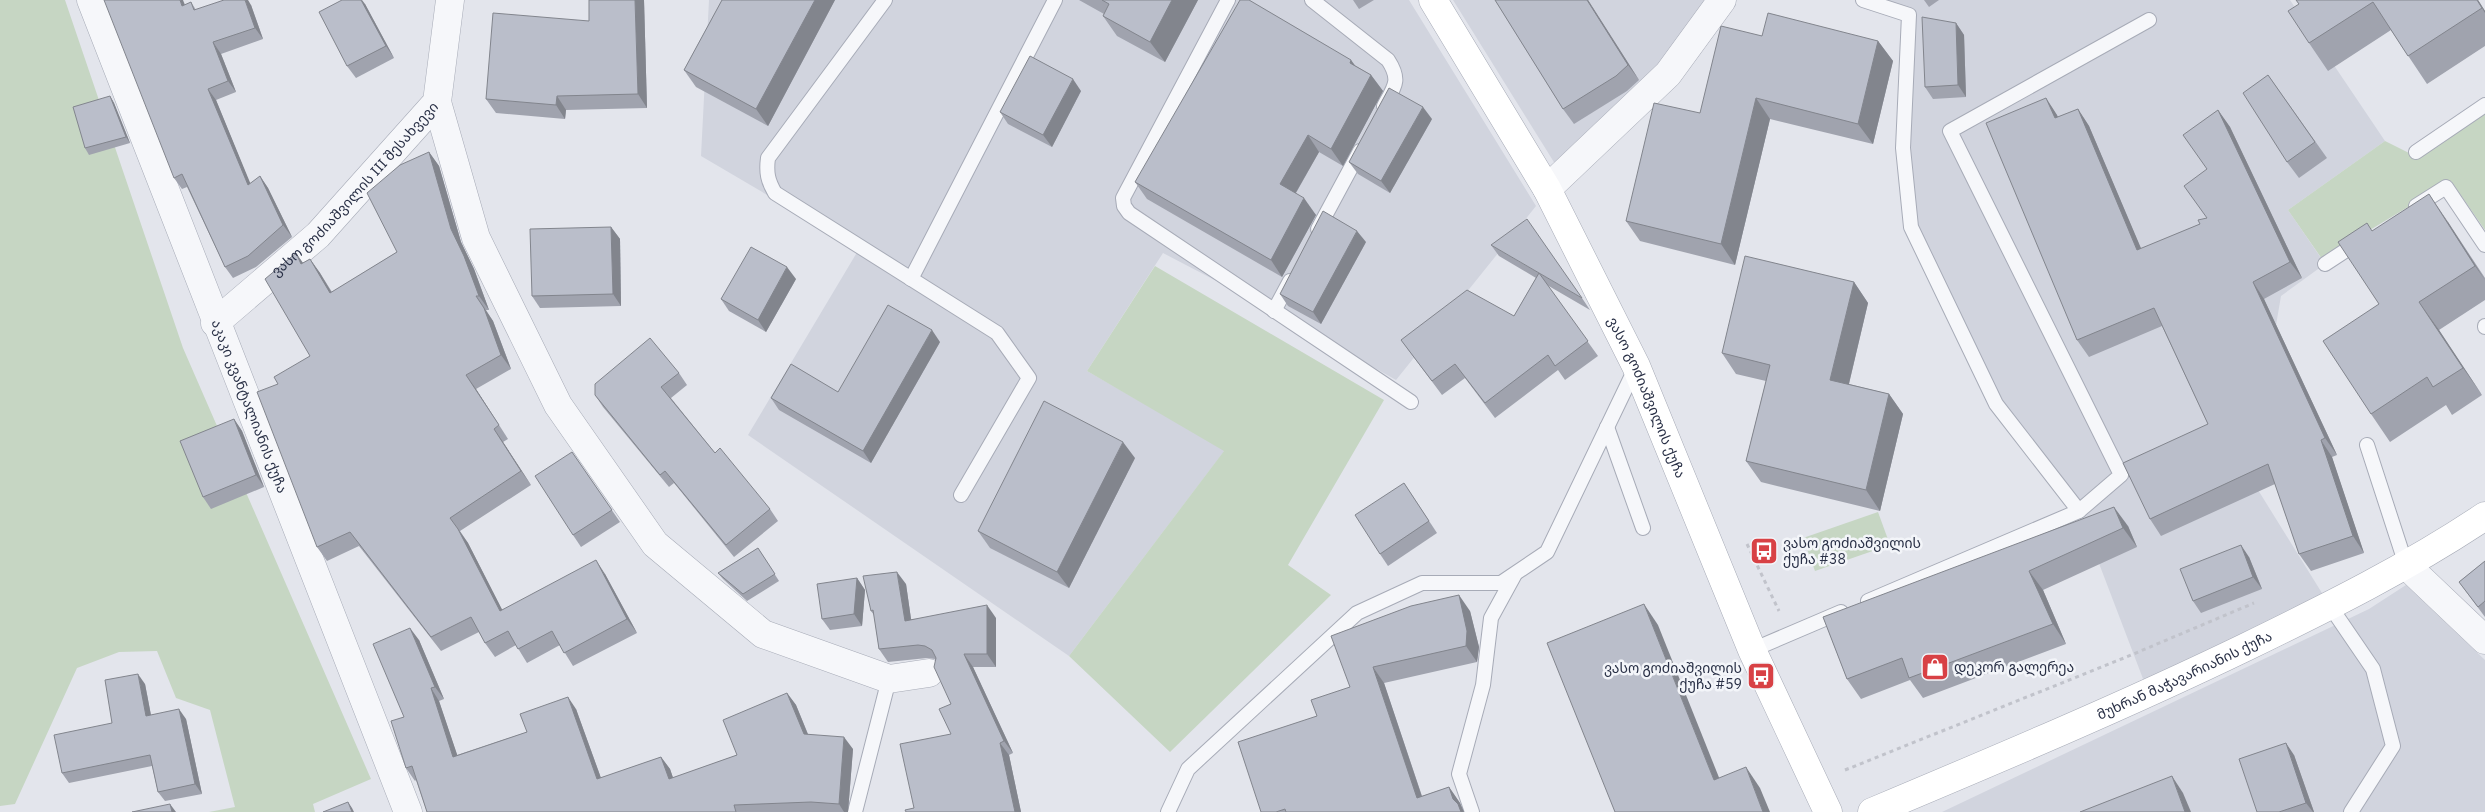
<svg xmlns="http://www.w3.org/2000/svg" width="2485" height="812" viewBox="0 0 2485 812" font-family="'IBM Plex Sans','Noto Sans Georgian',sans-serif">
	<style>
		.built { fill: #d1d4de }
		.green { fill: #c6d6c3 }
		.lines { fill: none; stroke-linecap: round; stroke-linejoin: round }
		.service-casing { stroke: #a7abb7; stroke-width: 16 }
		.minor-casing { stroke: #a7abb7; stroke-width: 29 }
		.secondary-casing { stroke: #a7abb7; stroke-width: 29 }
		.path { stroke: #c1c3cb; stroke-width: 3; stroke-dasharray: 4 4; stroke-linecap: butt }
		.service { stroke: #f6f7fa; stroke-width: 14 }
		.minor { stroke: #f6f7fa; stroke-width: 28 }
		.secondary { stroke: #fff; stroke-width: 28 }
		.wall { fill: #a0a3ae }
		.shaded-wall { fill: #82858d }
		.building { fill: #babeca; stroke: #82858d }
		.labels { text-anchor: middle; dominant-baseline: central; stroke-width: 5; stroke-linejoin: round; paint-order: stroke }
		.street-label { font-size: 14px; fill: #293046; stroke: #f3f5f9 }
		.poi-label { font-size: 14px; fill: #293046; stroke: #f3f5f9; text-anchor: start }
	</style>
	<rect width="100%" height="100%" fill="#e3e5ec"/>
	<g class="built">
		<path d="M709,0H1409L1536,206L1396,380L1274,311L1163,253L1087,371L1225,450L1069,656L748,435L859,249L701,156Z"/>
		<path d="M1453,0H1711L1655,78L1557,167Z"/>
		<path d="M1863,0H2290L2385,141L2288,210L2325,264L2281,296L2250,477L2330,606L2145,684L2079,511L1996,404L1911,227L1903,148L1909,15Z"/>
		<path d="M2406,585L2485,660V812H1942L2369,609Z"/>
	</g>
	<g class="green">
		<path d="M0,0H65L183,348L371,779L313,804L315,812H209L235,807L210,710L176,698L157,651L119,652L77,668L15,804L0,806Z"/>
		<path d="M2485,113V230L2451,181L2322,259L2288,210L2385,141L2419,158Z"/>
		<path d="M1155,266L1384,400L1288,565L1331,595L1170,752L1069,656L1224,451L1087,371Z"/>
		<path d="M1878,512L1890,545L1815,571L1803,538Z"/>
	</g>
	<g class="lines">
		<g class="service-casing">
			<g id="service">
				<path d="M885,0L768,158C766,173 768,181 775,193L997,333L1029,378L961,495"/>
				<path d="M1228,0L1123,198L1124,206L1129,213L1411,402"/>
				<path d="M1312,0L1388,60C1401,80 1395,86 1384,106"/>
				<path d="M1863,0L1909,15L1903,148L1911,227L1996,404L2079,511L1868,601"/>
				<path d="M2416,152L2485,105"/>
				<path d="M2416,206L2446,187L2485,245"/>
				<path d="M1318,229L1360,151"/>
				<path d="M2325,264L2360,241"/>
				<path d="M911,279L1055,0"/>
				<path d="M1274,311L1290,281"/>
				<path d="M2485,326V327"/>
				<path d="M1607,427L1643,528"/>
				<path d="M2367,445L2406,565"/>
				<path d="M2079,511L2121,475L1950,131L2149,20"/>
				<path d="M2330,606L2373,669L2393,746L2351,812"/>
				<path d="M1752,650L1841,612"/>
				<path d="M855,812L889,679"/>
				<path d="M1168,812L1188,769L1357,613L1422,583H1501L1547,552L1636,367"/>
				<path d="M1472,812L1459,774L1483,685L1491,618L1514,576"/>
			</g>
		</g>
		<g class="minor-casing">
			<g id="minor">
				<path id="s1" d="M91,0L408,812"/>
				<path d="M437,102L476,238L558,405L655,544L763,634L889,679L929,673"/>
				<path d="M1547,189L1668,74L1722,0"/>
				<path id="s2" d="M215,323L318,235L437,102L450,0"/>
				<path d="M2406,565L2485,640"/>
			</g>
		</g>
		<g class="secondary-casing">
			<g id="secondary">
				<path id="s3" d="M1433,0L1547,189L1636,366L1752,650L1828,812"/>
				<path id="s4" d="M1872,812C1998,759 2124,706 2246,647C2328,607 2409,567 2485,516"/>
			</g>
		</g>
		<g class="path">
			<path d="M1747,544L1779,611"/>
			<path d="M1845,770L2124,658L2254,603"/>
		</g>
		<use href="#service" class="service"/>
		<use href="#minor" class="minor"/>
		<use href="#secondary" class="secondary"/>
	</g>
	<g class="wall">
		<path d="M589,0H646H644L647,108L566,110L565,119L496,113L486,99L589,21Z"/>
		<path d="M722,0H835L768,126L696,87L684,70Z"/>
		<path d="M1079,0H1198L1165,62L1117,36L1103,16L1104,14Z"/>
		<path d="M1353,0H1374L1359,9Z"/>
		<path d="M1495,0H1588L1639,80L1627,91L1574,124L1563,109Z"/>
		<path d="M1924,0H1939L1929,7Z"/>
		<path d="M2296,0H2478L2485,11V46L2427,84L2391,30L2328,71L2309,43L2299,4Z"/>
		<path d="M191,2L196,10L251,5L263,39L221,54L236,92L216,100L250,184L260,176L268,188L292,237L256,267L233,278L225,267L187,187L182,189L174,178L185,5Z"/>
		<path d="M365,4L394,58L356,78L347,66Z"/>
		<path d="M1956,23L1964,35L1966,97L1933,99L1925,87Z"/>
		<path d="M1762,36L1878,41L1893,61L1873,144L1770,119L1735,265L1640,241L1626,221Z"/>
		<path d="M1356,66L1371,75L1383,91L1343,166L1319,152L1296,193L1316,215L1282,277L1147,199L1135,182Z"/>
		<path d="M2268,75L2327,158L2299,178L2287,162Z"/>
		<path d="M1081,91L1052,147L1008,124L1000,112Z"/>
		<path d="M110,96L114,103L130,143L89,155L85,148Z"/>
		<path d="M2046,98L2058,117L2078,109L2089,126L2141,249L2200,224L2207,218V169L2218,110L2230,127L2302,278L2264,299L2337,455L2332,457L2364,553L2311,571L2299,554L2275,484L2161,536L2150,519L2208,424L2162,326L2089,357L2077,340Z"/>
		<path d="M1432,119L1390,193L1358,174L1349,162Z"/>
		<path d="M429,152L439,166L461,242L474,269L489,310H486L493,321L511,369L476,389L508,439L503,442L531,485L460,531L468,543L502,610L605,574L637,633L573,666L560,645L527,663L516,645L495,657L485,643L479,632L441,651L359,546L327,561L317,547L278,384L310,356L296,253L303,263L310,259L320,273L332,292L397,252Z"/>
		<path d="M2448,222L2485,278V300L2439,330L2482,395L2452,415L2446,405L2390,442L2371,414L2379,304L2372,231Z"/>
		<path d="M611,227L620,239L621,306L540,308L532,296Z"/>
		<path d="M1366,242L1321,324L1288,306L1280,294Z"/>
		<path d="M1491,245L1582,298L1590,310L1547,285L1598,356L1565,380L1558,370L1495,418L1465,378L1442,395L1401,340L1514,316L1536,278L1499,256Z"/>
		<path d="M796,279L766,332L729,311L721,299Z"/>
		<path d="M1854,282L1868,303L1849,384L1889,394L1903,414L1880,511L1761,482L1746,461L1766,381L1736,374L1722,353Z"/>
		<path d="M940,342L871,463L779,410L771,398L838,392Z"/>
		<path d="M679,373L687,385L671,398L715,453L770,509L778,521L734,557L674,483L669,487L603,407L595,395Z"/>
		<path d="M234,419L242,431L264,487L211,509L203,497Z"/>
		<path d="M572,452L620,522L581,547L573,535Z"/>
		<path d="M1135,458L1069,588L990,548L978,531Z"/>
		<path d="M1404,483L1437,533L1388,566L1380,554Z"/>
		<path d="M2128,526L2137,547L2043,590L2066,644L1923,698L1910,680L1861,699L1847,679L1823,617Z"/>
		<path d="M758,548L779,581L747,601L723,579L718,573Z"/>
		<path d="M2249,557L2262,589L2201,613L2193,601Z"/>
		<path d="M2485,561V617L2459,582Z"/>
		<path d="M857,578L865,590L862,626L830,630L822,619Z"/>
		<path d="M906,584L911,619L996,618V667H973L1013,753L1009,755L1021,812H906L914,808L951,734V704L935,659L927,658L888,662L879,649L874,615L871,611Z"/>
		<path d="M1411,606L1470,611L1479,647L1477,662L1384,683L1422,796L1449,787L1460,803L1464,812H1261L1317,716L1350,687Z"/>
		<path d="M419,640L444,699L439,701L457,755L527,732L576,709L601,778L661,757L670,769L673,778L737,755L787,693L796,705L808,734L853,749L848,812H427L416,780L415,781L406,768L404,717Z"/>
		<path d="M145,684L151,715L186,719L202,794L165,801L158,792L152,766L69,783L62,773L112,723Z"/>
		<path d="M2294,755L2314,812H2257Z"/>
	</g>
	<g class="shaded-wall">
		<path d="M180,0H183L190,18L182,6Z"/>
		<path d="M245,0H248L251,5L263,39L255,28Z"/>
		<path d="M361,0H362L365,4L394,58L386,46Z"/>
		<path d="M635,0H644L647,108L638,94Z"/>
		<path d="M815,0H835L768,126L756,109Z"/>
		<path d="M1172,0H1198L1165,62L1150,42Z"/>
		<path d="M1587,0H1588L1639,80L1628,65Z"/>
		<path d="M2477,0H2478L2485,11V13Z"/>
		<path d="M1956,23L1964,35L1966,97L1958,85Z"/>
		<path d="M1878,41L1893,61L1873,144L1858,124Z"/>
		<path d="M213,42L221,54L236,92L228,81Z"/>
		<path d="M1351,60L1363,76L1350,63Z"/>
		<path d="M1371,75L1383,91L1343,166L1331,149Z"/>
		<path d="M1073,79L1081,91L1052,147L1043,135Z"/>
		<path d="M208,89L216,100L256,197L248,185Z"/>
		<path d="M110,96L114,103L130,143L126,137Z"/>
		<path d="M557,96L566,110L565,119L556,105Z"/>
		<path d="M1756,98L1770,119L1735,265L1721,244Z"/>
		<path d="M2046,98L2057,115L2066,135L2055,118Z"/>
		<path d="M1423,107L1432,119L1390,193L1381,181Z"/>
		<path d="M2078,109L2089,126L2149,267L2137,250Z"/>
		<path d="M2218,110L2230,127L2302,278L2290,262Z"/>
		<path d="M1308,135L1319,152L1291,201L1280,184Z"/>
		<path d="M429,152L439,166L461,242L474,269L489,310L479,296L451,229Z"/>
		<path d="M260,176L268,188L292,237L283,225Z"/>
		<path d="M2429,194L2448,222L2485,280L2475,266Z"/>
		<path d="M1304,198L1316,215L1282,277L1271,260Z"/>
		<path d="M611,227L620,239L621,306L613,294Z"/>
		<path d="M1357,231L1366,242L1321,324L1313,312Z"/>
		<path d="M296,253L305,266L301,264Z"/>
		<path d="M310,259L320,273L340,307L330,293Z"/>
		<path d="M787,267L796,279L766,332L758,320Z"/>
		<path d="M1854,282L1868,303L1845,400L1830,380Z"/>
		<path d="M2253,282L2264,299L2337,455L2325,438Z"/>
		<path d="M476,296L493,321L511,369L501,355Z"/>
		<path d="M2419,302L2439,330L2482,395L2463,368Z"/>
		<path d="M932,330L940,342L871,463L863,451Z"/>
		<path d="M466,375L476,389L508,439L499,425Z"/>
		<path d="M1889,394L1903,414L1880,511L1866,490Z"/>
		<path d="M234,419L242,431L264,487L256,475Z"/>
		<path d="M494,429L503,442L531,485L521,471Z"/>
		<path d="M2321,440L2332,457L2364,553L2353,536Z"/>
		<path d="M1123,442L1135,458L1069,588L1057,572Z"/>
		<path d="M2114,507L2128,526L2137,547L2123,528Z"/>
		<path d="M458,529L468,543L510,625L500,611Z"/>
		<path d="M2241,545L2249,557L2262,589L2253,577Z"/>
		<path d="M596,560L605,574L637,633L627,619Z"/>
		<path d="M2029,571L2043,590L2066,644L2053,624Z"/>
		<path d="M897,572L906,584L913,633L905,621Z"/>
		<path d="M857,578L865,590L862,626L854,614Z"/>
		<path d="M1459,595L1470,611L1479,647L1477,662L1466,646Z"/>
		<path d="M1644,604L1658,625L1728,800L1714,780Z"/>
		<path d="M987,605L996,618V667L987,654Z"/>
		<path d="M410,628L419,640L444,699L435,687Z"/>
		<path d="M964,654L973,667L1013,753L1004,741Z"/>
		<path d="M1373,667L1384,683L1427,812L1417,798Z"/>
		<path d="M138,674L145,684L153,726L146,716Z"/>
		<path d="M431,688L439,701L462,769L453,757Z"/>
		<path d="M787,693L796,705L813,747L804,734Z"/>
		<path d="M568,697L576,709L606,792L597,779Z"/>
		<path d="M179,709L186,719L202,794L195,784Z"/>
		<path d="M844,737L853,749L848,812H844L839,804Z"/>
		<path d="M1000,743L1009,755L1021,812H1015Z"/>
		<path d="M2286,743L2294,755L2314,812H2313L2306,803Z"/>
		<path d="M661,757L670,769L678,792L669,779Z"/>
		<path d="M1746,767L1760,788L1770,812H1763Z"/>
		<path d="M2172,776L2183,793L2191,812H2185Z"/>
		<path d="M1449,787L1460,803L1464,812H1461L1453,799Z"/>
		<path d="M348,802L352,808L354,812H352Z"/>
		<path d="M170,804L176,812H172Z"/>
	</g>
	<g class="building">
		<path d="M104,0H180L182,6L191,2L194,10L224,0H245L255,28L213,42L228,81L208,89L248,185L260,176L283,225L248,256L225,267L182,174L174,178Z"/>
		<path d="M342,0H361L386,46L347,66L319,12Z"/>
		<path d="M589,0H635L638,94L557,96L556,105L486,99L493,13L589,21Z"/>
		<path d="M722,0H815L756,109L684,70Z"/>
		<path d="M1102,0H1172L1150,42L1103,16L1109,4Z"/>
		<path d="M1240,0H1249L1351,60L1350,63L1371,75L1331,149L1308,135L1280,184L1304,198L1271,260L1135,182Z"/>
		<path d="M1495,0H1587L1628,65L1616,76L1563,109Z"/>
		<path d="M2296,0H2477L2482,8L2408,56L2373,2L2309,43L2288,11L2299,4Z"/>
		<path d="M1768,13L1878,41L1858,124L1756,98L1721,244L1626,221L1654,103L1700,113L1721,26L1762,36Z"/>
		<path d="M1922,17L1956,23L1958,85L1925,87Z"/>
		<path d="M1030,56L1073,79L1043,135L1000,112Z"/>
		<path d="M2268,75L2315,142L2287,162L2243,93Z"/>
		<path d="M1389,88L1423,107L1381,181L1349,162Z"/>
		<path d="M110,96L126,137L85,148L73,107Z"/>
		<path d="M2046,98L2055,118L2078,109L2137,250L2200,224L2198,220L2207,218L2184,186L2207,169L2183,135L2218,110L2290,262L2253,282L2325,438L2321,440L2353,536L2299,554L2268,464L2150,519L2123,463L2208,424L2154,308L2077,340L1986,123Z"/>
		<path d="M429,152L451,229L464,256L479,296H476L484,308L501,355L466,375L499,425L494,429L521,471L450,518L458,529L500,611L596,560L627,619L564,653L552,631L518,649L508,631L485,643L471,617L431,637L350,532L317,547L257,392L278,384L274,377L310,356L265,279L296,253L301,264L310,259L330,293L397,252L367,193L400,165Z"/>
		<path d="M2429,194L2475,266L2419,302L2463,368L2433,387L2427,377L2371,414L2323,341L2379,304L2338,242L2367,223L2372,231Z"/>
		<path d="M1323,211L1357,231L1313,312L1280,294Z"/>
		<path d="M1527,219L1582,298L1491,245Z"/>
		<path d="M611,227L613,294L532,296L530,229Z"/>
		<path d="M751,247L787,267L758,320L721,299Z"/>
		<path d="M1745,256L1854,282L1830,380L1889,394L1866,490L1746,461L1770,365L1722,353Z"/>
		<path d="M1539,273L1588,341L1555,366L1548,355L1485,403L1455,364L1432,381L1401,340L1467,290L1514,316Z"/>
		<path d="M888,305L932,330L863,451L771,398L791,364L838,392Z"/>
		<path d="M650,338L679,373L661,387L715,453L720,448L770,509L726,545L665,471L660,475L595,395V384Z"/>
		<path d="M1044,401L1123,442L1057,572L978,531Z"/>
		<path d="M234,419L256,475L203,497L180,441Z"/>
		<path d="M572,452L612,510L573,535L535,476Z"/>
		<path d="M1404,483L1429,521L1380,554L1355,515Z"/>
		<path d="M2114,507L2123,528L2029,571L2053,624L1909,678L1902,658L1847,679L1823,617Z"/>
		<path d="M2241,545L2253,577L2193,601L2180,569Z"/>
		<path d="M758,548L775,574L743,594L718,573Z"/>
		<path d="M2485,561V601L2478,607L2459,582Z"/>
		<path d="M897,572L905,621L987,605V654H964L1004,741L1000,743L1015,812H906L905,810L914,808L900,744L951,734L939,709L951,704L934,667L936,658L932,650L925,646L918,645L879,649L873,610L871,611L863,576Z"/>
		<path d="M857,578L854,614L822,619L817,584Z"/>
		<path d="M1459,595L1467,631L1466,646L1373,667L1417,798L1449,787L1453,799L1458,804L1461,812H1286L1285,809L1276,812H1261L1238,742L1317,716L1311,700L1350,687L1331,636L1411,606Z"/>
		<path d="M1644,604L1714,780L1746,767L1763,812H1615L1547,643Z"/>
		<path d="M410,628L435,687L431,688L453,757L527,732L520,714L568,697L597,779L661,757L669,779L737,755L723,720L787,693L804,734L844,737L839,804L811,802L734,805L736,812H427L412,766L406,768L391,721L404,717L373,644Z"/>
		<path d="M138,674L146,716L179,709L195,784L158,792L150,755L62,773L54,735L112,723L105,680Z"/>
		<path d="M2286,743L2306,803L2279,812H2257L2239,759Z"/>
		<path d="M2172,776L2185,812H2080Z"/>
		<path d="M348,802L352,812H323Z"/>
		<path d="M170,804L172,812H132Z"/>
	</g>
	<defs>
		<g id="bus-square" transform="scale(1.4375)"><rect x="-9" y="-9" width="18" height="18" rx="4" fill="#d84145" stroke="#f3f5f9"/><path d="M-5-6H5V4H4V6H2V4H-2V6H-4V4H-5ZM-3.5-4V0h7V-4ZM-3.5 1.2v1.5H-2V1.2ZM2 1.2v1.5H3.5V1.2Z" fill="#fff"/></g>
		<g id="shop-square" transform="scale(1.4375)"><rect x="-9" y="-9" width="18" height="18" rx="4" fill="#d84145" stroke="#f3f5f9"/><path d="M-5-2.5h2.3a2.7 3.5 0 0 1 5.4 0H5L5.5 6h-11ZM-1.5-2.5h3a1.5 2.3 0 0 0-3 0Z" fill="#fff"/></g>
	</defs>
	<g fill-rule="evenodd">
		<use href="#bus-square" x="1764" y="551"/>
		<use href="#shop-square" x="1935" y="667"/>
		<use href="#bus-square" x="1761" y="676"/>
	</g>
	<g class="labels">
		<g class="street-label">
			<text stroke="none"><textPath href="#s2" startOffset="194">ვასო გოძიაშვილის III შესახვევი</textPath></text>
			<text stroke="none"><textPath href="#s3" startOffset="452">ვასო გოძიაშვილის ქუჩა</textPath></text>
			<text stroke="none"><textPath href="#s1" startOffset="436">აკაკი კვანტალიანის ქუჩა</textPath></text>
			<text stroke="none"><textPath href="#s4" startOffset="341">მუხრან მაჭავარიანის ქუჩა</textPath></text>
		</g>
		<g class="poi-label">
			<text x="1783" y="543">ვასო გოძიაშვილის<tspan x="1783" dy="16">ქუჩა #38</tspan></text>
			<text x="1954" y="667">დეკორ გალერეა</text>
			<text x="1742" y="668" text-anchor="end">ვასო გოძიაშვილის<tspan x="1742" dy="16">ქუჩა #59</tspan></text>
		</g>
	</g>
</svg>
